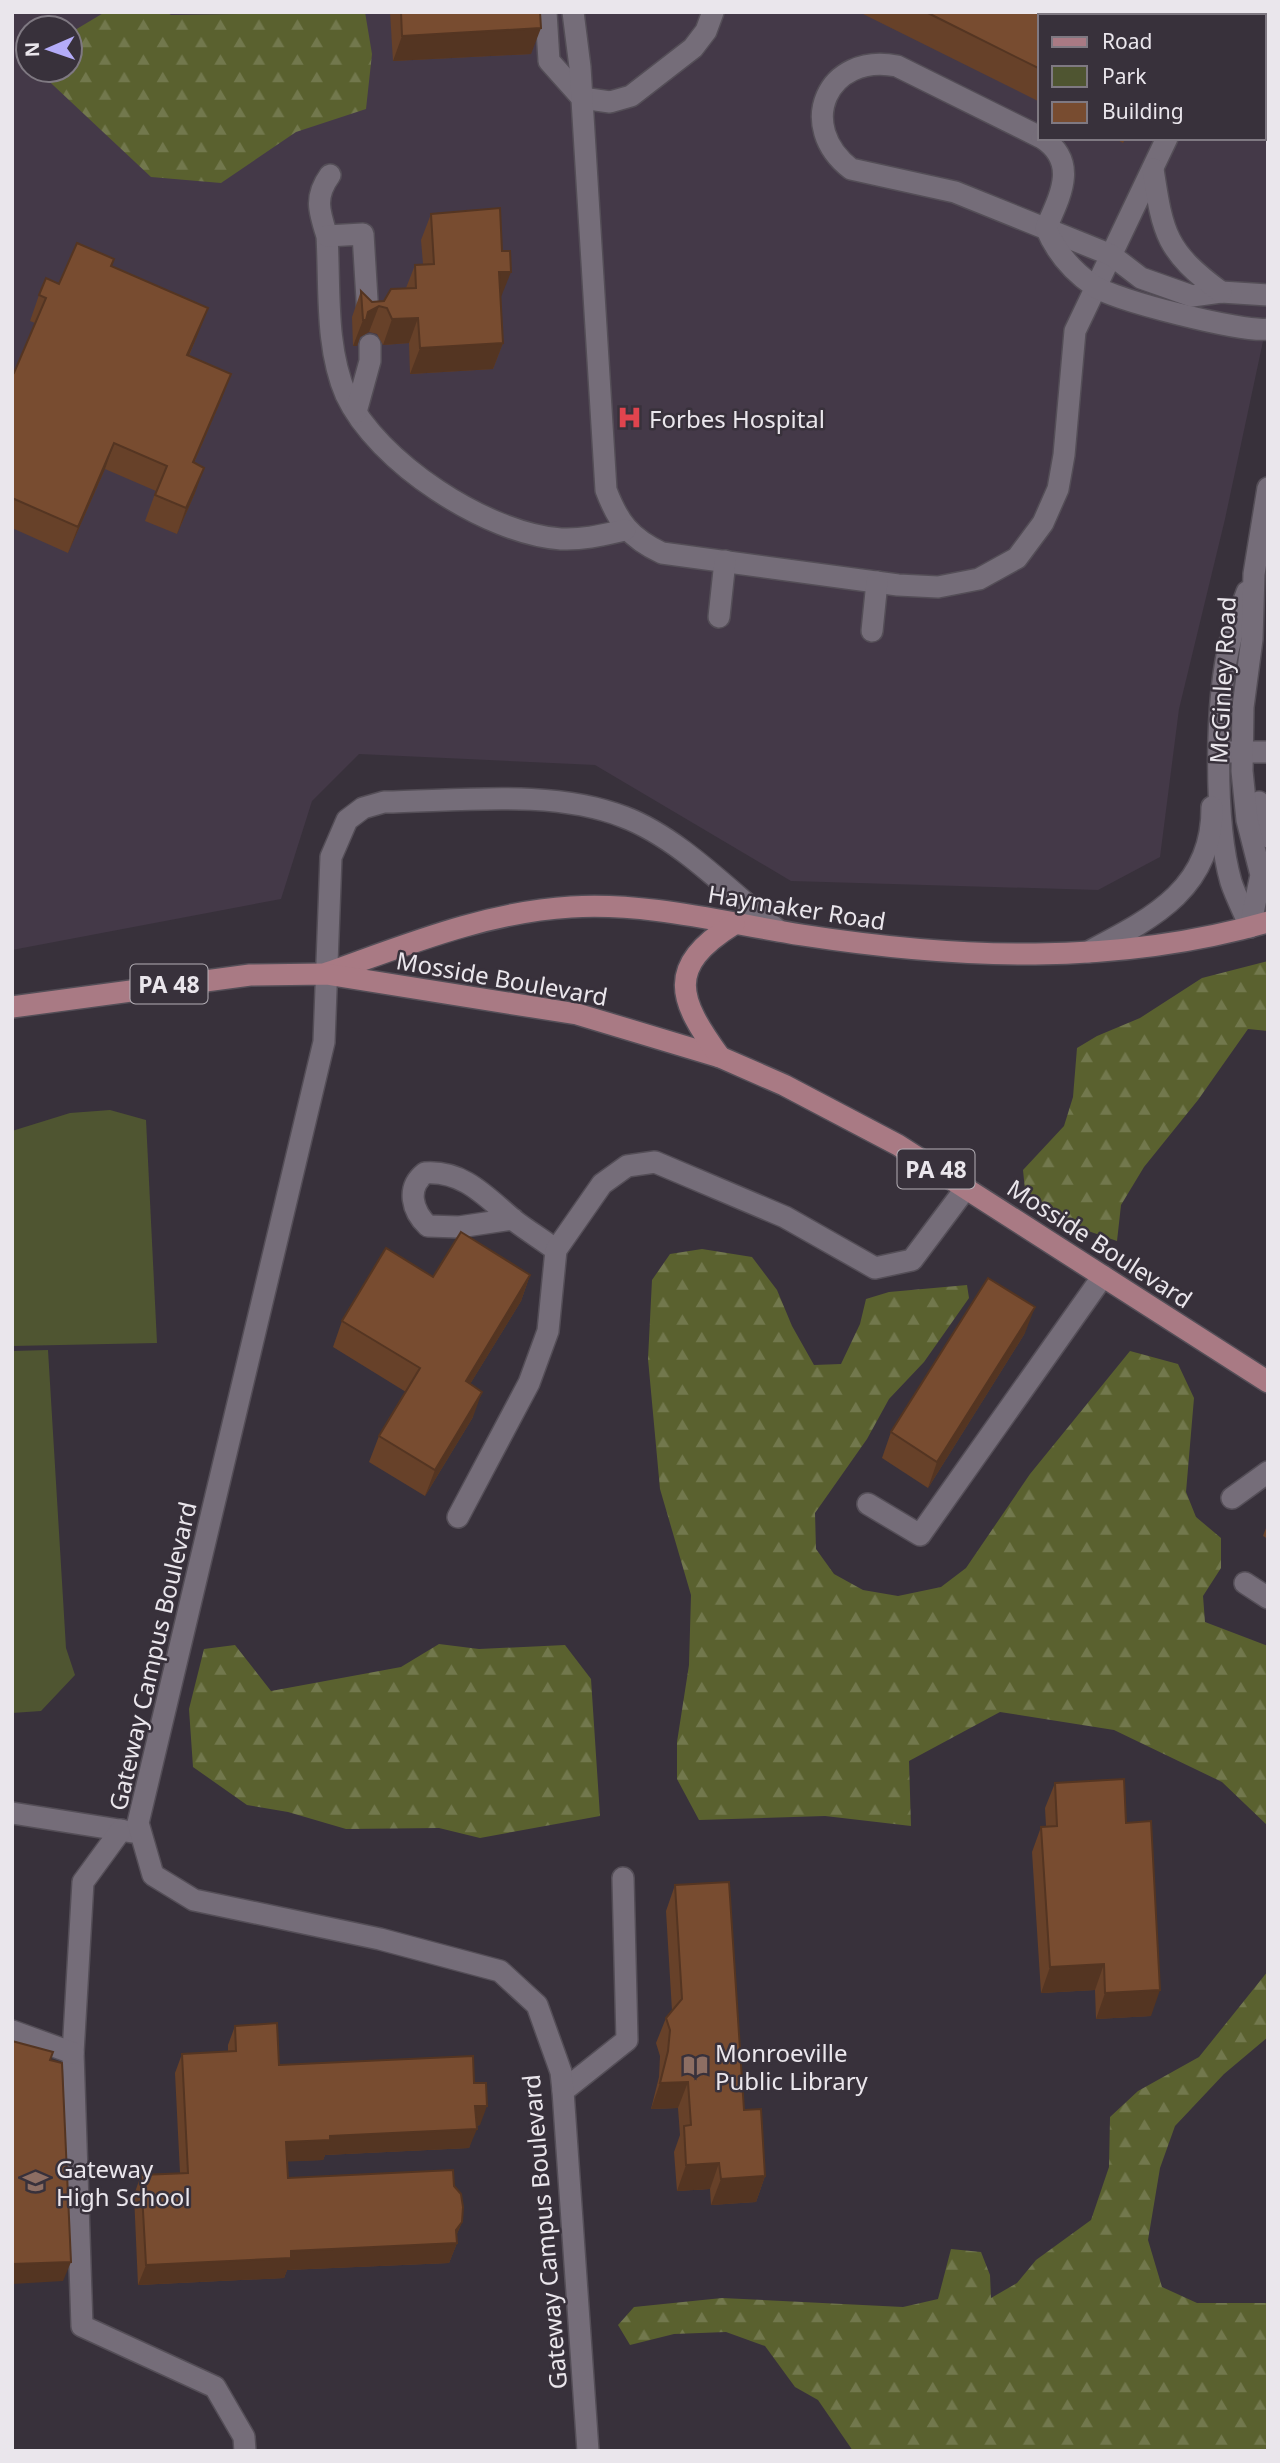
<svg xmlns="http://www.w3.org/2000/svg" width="1280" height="2463" viewBox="0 0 1280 2463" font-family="'Noto Sans',sans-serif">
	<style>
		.built { fill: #443948; fill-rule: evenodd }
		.forest { fill: url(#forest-firs) }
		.green { fill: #4f5531 }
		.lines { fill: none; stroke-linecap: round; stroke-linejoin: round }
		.minor-casing { stroke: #544e57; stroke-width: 24 }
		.major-casing { stroke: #544e57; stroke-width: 24 }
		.minor { stroke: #756d79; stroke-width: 21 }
		.major { stroke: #a97a84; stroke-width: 21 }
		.wall { fill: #674129 }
		.shaded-wall { fill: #543522 }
		.building { fill: #784c30; stroke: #543522; stroke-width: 2 }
		.labels { text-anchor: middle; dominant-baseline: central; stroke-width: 5; stroke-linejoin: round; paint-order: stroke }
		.shield { fill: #38313b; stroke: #b5b0b7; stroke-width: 2 }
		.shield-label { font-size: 23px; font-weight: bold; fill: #eae6ec }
		.poi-label { font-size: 24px; fill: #eae6ec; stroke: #38313b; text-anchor: start }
		.street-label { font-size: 24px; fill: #eae6ec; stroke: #38313b }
	</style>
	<defs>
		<pattern id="forest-firs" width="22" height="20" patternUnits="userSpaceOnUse" patternTransform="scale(1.75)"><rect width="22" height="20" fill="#5a612f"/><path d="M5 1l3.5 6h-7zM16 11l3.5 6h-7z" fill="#72784d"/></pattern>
	</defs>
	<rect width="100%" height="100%" fill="#38313b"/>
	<path class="built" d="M 12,12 L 1268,12 L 1268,318 L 1225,519 L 1179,709 L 1160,857 L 1098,890 L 791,881 L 595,765 L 359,754 L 312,801 L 281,899 L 12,950 ZM 1040,16 L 1264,16 L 1264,138 L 1040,138 ZM 28,28 L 70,28 L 70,70 L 28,70 Z"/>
	<g class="forest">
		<path d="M 105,12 L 166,12 L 171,15 L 365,12 L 372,54 L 366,109 L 296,132 L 221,183 L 151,177 L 37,70 L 70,70 L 70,33 Z"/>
		<path d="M 1268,961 L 1268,1031 L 1248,1029 L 1198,1100 L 1144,1167 L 1121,1205 L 1117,1241 L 1068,1224 L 1025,1190 L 1023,1170 L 1064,1126 L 1073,1097 L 1077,1048 L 1097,1036 L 1140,1018 L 1202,978 Z"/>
		<path d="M 702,1249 L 752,1257 L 777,1290 L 792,1326 L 814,1365 L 841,1364 L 860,1324 L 866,1299 L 889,1292 L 967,1285 L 969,1298 L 924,1362 L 889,1399 L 867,1439 L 815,1513 L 816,1549 L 834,1574 L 863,1590 L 898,1596 L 941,1587 L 966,1568 L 1030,1474 L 1130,1351 L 1178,1364 L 1194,1398 L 1186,1492 L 1196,1517 L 1221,1538 L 1221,1568 L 1203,1596 L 1205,1622 L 1268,1646 L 1268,1826 L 1222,1782 L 1114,1730 L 1000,1712 L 909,1761 L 911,1826 L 825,1816 L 699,1820 L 677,1779 L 677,1742 L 689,1665 L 691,1595 L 660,1489 L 648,1359 L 652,1280 L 670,1254 Z"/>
		<path d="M 439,1644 L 479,1649 L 565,1645 L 591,1679 L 600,1816 L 480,1838 L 439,1828 L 346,1829 L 288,1812 L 247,1805 L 193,1767 L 189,1709 L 204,1649 L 235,1645 L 271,1691 L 401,1667 Z"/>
		<path d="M 1268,1971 L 1268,2037 L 1224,2074 L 1175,2126 L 1160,2168 L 1148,2240 L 1162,2287 L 1197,2303 L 1268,2303 L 1268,2451 L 853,2451 L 818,2400 L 795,2387 L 765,2346 L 726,2332 L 674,2334 L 630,2345 L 618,2325 L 634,2307 L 722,2298 L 903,2307 L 938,2299 L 951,2249 L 981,2252 L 990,2275 L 991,2298 L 1017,2283 L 1036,2260 L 1091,2220 L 1109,2167 L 1110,2117 L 1138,2091 L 1199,2057 Z"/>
	</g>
	<g class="green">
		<path d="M 110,1110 L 146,1120 L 157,1343 L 12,1346 L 12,1131 L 70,1113 Z"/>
		<path d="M 48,1350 L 66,1648 L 75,1675 L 41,1711 L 12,1713 L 12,1351 Z"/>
	</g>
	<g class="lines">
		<defs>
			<g id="minor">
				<path d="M 546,12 L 549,61 L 582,98 L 610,102 L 631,96 L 693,48 L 706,31 L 713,12"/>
				<path d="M 573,12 L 580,67 L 606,490 C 618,522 630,538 662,553 L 898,585 L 938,587 L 979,579 L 1017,558 L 1043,523 L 1058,489 L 1064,455 L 1075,331 L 1167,138"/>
				<path d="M 1217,16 L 1218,12"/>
				<path d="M 1040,137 L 897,66 C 827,52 795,126 851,169 L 955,192 L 1111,255 L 1141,278 L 1192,296 L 1221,292 L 1268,295"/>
				<path d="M 1042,138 C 1079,162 1060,196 1046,228 C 1056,252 1072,271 1094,286 C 1114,300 1244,333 1268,329"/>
				<path d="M 1153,169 C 1163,235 1166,251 1221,292"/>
				<path d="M 330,175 C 314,197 319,211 327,236 C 330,287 325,347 346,395 C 377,462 487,534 561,539 C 584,540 603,535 625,530"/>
				<path d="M 327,236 L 363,234 L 368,316"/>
				<path d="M 356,412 L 370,361 L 370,345"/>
				<path d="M 1247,592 C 1242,607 1234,622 1231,638 C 1215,699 1214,822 1231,882 C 1236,897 1244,912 1250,927"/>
				<path d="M 719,617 L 725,561"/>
				<path d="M 872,631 L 877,582"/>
				<path d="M 1228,752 L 1268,752"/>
				<path d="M 1259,802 L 1268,837"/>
				<path d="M 1250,927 L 1261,875 L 1247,820 L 1242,771 L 1243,707 L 1252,639 L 1254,574 L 1268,488"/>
				<path d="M 1088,952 C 1151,919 1213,889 1212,807"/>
				<path d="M 513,1219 L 459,1227 L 428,1226 C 412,1211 406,1188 425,1173 C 464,1170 487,1198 515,1221 C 528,1231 543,1240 556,1250"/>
				<path d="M 1232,1498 L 1268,1472"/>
				<path d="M 868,1504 L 920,1535 L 1103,1276"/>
				<path d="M 458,1517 L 529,1383 L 548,1331 L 556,1250 L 602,1184 L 627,1166 L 655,1162 L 785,1217 L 875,1268 L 912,1260 L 966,1188"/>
				<path d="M 1245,1583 L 1268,1598"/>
				<path d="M 12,1813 L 132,1832"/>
				<path d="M 121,1830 L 83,1882 L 73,2053 L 82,2326 L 215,2387 L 244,2437 L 245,2451"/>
				<path d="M 12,2031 L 73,2053"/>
				<path d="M 563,2091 L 627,2040 L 623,1878"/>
				<path d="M 588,2451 L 563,2091 L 561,2072 L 537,2005 L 500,1971 L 380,1939 L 194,1900 L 153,1875 L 138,1823 L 324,1042 L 331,857 L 347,820 L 363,808 L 384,802 C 459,801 553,789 624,817 C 680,838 732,894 779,931"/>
			</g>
			<g id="major">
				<path d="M 327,973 C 406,945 486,912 571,907 C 647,902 726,923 802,935 C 957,959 1114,966 1268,922"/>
				<path d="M 12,1007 L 250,975 L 326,974 L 577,1014 L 720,1057 L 784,1085 L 898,1145 L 1268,1382"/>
				<path d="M 720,1057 C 678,999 665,967 734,924"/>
			</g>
		</defs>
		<use href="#minor" class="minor-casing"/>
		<use href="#major" class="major-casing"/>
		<use href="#minor" class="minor"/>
		<use href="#major" class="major"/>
	</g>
	<g class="wall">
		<path d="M 390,12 L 540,12 L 531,54 L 393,61 Z"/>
		<path d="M 859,12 L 1185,12 L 1183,16 L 1040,16 L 1040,102 Z"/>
		<path d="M 1114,138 L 1126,138 L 1123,143 Z"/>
		<path d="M 431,214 L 501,297 L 503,343 L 493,369 L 410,374 L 409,343 L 383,345 L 377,334 L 369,332 L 360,337 L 357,346 L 353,346 L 352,317 L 361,291 L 372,302 L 384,301 L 406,288 L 415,265 L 423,264 L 421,240 Z"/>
		<path d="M 112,266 L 208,308 L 189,356 L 231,374 L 221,400 L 194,463 L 195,493 L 177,534 L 145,521 L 156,491 L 105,469 L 68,553 L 12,528 L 12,372 L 14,373 L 35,323 L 30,321 L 39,295 L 59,284 Z"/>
		<path d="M 530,1275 L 521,1301 L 470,1384 L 473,1417 L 425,1496 L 369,1462 L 379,1436 L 406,1392 L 333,1347 L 342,1321 L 433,1277 Z"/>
		<path d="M 1025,1333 L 928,1488 L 882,1458 L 891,1432 Z"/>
		<path d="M 1268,1523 L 1268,1539 L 1263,1536 Z"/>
		<path d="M 1055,1783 L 1126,1823 L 1151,2016 L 1096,2019 L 1095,1990 L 1041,1993 L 1032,1852 L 1041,1827 L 1046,1826 L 1045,1808 Z"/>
		<path d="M 675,1885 L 765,2176 L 756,2202 L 711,2205 L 710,2189 L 677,2191 L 674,2152 L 680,2135 L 678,2108 L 651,2109 L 659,2077 L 660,2056 L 656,2043 L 666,2018 L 672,2011 L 666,1911 Z"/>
		<path d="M 235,2026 L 279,2065 L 474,2083 L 480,2125 L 476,2126 L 469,2148 L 325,2155 L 323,2160 L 287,2161 L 288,2178 L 454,2186 L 462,2222 L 456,2236 L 457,2243 L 449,2263 L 287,2270 L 284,2278 L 138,2285 L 134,2195 L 141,2175 L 180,2173 L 175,2073 L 182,2054 L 228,2051 L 228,2045 Z"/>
	</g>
	<g class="shaded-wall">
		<path d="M 541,28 L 531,54 L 393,61 L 402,36 Z"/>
		<path d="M 499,272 L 511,272 L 501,297 L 490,298 Z"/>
		<path d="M 379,306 L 369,332 L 360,337 L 357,346 L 353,346 L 363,320 L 368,312 Z"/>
		<path d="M 208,308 L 198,334 L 178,381 L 187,355 Z"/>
		<path d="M 418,318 L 409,343 L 383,345 L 392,319 Z"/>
		<path d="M 503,343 L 493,369 L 410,374 L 420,348 Z"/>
		<path d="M 231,374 L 221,400 L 183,488 L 193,462 Z"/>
		<path d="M 114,443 L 105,469 L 68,553 L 78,527 Z"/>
		<path d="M 204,468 L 195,493 L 177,534 L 186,508 Z"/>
		<path d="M 530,1275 L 521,1301 L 456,1407 L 466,1381 Z"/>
		<path d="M 1035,1307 L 1025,1333 L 928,1488 L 937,1462 Z"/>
		<path d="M 482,1392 L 473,1417 L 425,1496 L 435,1470 Z"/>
		<path d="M 1104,1964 L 1095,1990 L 1041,1993 L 1050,1967 Z"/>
		<path d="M 1160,1990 L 1151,2016 L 1096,2019 L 1105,1993 Z"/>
		<path d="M 688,2082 L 678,2108 L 651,2109 L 660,2083 Z"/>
		<path d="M 475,2106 L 487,2106 L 480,2125 L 468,2126 Z"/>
		<path d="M 477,2129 L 469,2148 L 325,2155 L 323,2160 L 279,2162 L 286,2142 L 330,2136 Z"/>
		<path d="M 719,2163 L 710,2189 L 677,2191 L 686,2165 Z"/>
		<path d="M 765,2176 L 756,2202 L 711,2205 L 721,2179 Z"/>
		<path d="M 462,2222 L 454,2241 L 457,2243 L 449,2263 L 287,2270 L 284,2278 L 138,2285 L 146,2265 L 291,2251 L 456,2230 Z"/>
		<path d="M 71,2262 L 63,2281 L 12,2284 L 12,2264 Z"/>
	</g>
	<g class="building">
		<path d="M 401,12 L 540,12 L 541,28 L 402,36 Z"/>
		<path d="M 926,12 L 1184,12 L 1182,16 L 1040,16 L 1040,69 Z"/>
		<path d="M 500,208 L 502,251 L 510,251 L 511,272 L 499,272 L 503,343 L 420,348 L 418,318 L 392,319 L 387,308 L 379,306 L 368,312 L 366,320 L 363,320 L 361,291 L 372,302 L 384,301 L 391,289 L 416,288 L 415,265 L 434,264 L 431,214 Z"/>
		<path d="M 77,243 L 114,259 L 111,266 L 208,308 L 187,355 L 231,374 L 193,462 L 204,468 L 186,508 L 155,495 L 167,466 L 114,443 L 78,527 L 12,498 L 12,372 L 14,373 L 46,298 L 39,295 L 46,278 L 59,284 Z"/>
		<path d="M 461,1232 L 530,1275 L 466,1381 L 482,1392 L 435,1470 L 379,1436 L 420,1368 L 342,1321 L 386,1248 L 433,1277 Z"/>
		<path d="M 988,1278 L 1035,1307 L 937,1462 L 891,1432 Z"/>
		<path d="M 1124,1779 L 1126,1823 L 1151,1821 L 1160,1990 L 1105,1993 L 1104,1964 L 1050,1967 L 1041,1827 L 1057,1826 L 1055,1783 Z"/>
		<path d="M 729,1882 L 744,2110 L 761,2109 L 765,2176 L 721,2179 L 719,2163 L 686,2165 L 684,2126 L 691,2125 L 688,2082 L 660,2083 L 668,2051 L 670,2030 L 666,2018 L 682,1999 L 675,1885 Z"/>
		<path d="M 277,2023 L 279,2065 L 473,2056 L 474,2083 L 486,2083 L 487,2106 L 475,2106 L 477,2129 L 330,2136 L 330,2140 L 286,2142 L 288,2178 L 453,2170 L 454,2186 L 461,2194 L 463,2207 L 462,2222 L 456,2230 L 457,2243 L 291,2251 L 291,2258 L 146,2265 L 141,2175 L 188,2173 L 182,2054 L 236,2051 L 235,2026 Z"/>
		<path d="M 12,2041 L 53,2052 L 50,2060 L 62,2063 L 71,2262 L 12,2264 Z"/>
	</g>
	<defs>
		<symbol id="hospital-bare" viewBox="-9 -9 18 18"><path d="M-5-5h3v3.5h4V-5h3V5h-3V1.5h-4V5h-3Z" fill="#e0444e" stroke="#38313b" stroke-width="2.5" paint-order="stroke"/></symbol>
		<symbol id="library-bare" viewBox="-9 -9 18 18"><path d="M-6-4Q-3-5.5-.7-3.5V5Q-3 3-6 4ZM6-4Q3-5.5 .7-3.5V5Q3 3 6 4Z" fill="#8d6e63" stroke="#38313b" stroke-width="2.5" paint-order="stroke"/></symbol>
		<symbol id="school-bare" viewBox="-9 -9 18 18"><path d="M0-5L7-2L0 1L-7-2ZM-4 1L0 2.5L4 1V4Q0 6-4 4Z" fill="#8d6e63" stroke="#38313b" stroke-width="2.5" paint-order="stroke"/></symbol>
	</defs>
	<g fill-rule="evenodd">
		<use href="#hospital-bare" x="612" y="400" width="35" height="35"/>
		<use href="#library-bare" x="678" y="2048" width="35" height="35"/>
		<use href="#school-bare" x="18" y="2164" width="35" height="35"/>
	</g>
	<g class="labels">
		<g class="shield">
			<rect x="130.5" y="964.5" width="77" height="39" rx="5"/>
			<rect x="897.5" y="1149.5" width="77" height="39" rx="5"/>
		</g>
		<g class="shield-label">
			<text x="169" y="984">PA 48</text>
			<text x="936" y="1169">PA 48</text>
		</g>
		<g class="poi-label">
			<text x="649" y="418">Forbes Hospital</text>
			<text x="715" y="2052">Monroeville<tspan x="715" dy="28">Public Library</tspan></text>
			<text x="56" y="2168">Gateway<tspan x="56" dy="28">High School</tspan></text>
		</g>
		<g class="street-label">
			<text transform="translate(1222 680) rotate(-87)">McGinley Road</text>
			<text transform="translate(797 907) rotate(9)">Haymaker Road</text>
			<text transform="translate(502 978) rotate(10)">Mosside Boulevard</text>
			<text transform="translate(1100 1243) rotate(33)">Mosside Boulevard</text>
			<text transform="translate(152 1656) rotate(-77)">Gateway Campus Boulevard</text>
			<text transform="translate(544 2232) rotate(-95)">Gateway Campus Boulevard</text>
		</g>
	</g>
	<rect width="1280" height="2463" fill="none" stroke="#eae6ec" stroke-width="28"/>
	<rect x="1038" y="14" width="228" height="126" fill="#38313b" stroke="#7f7982" stroke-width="2"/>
	<rect x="1052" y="37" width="35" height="10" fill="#a97a84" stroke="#7f7982" stroke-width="2"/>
	<text x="1102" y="49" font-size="21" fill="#eae6ec">Road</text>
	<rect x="1052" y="66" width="35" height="21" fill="#4f5531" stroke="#7f7982" stroke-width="2"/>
	<text x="1102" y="84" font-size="21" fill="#eae6ec">Park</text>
	<rect x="1052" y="102" width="35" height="21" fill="#784c30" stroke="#7f7982" stroke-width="2"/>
	<text x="1102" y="119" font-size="21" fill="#eae6ec">Building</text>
	<g transform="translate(49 49) rotate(268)"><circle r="33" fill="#38313b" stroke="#7f7982" stroke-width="2"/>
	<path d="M0-5L12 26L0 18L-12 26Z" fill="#b4acf9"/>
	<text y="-10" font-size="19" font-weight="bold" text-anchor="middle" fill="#eae6ec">N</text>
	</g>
</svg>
